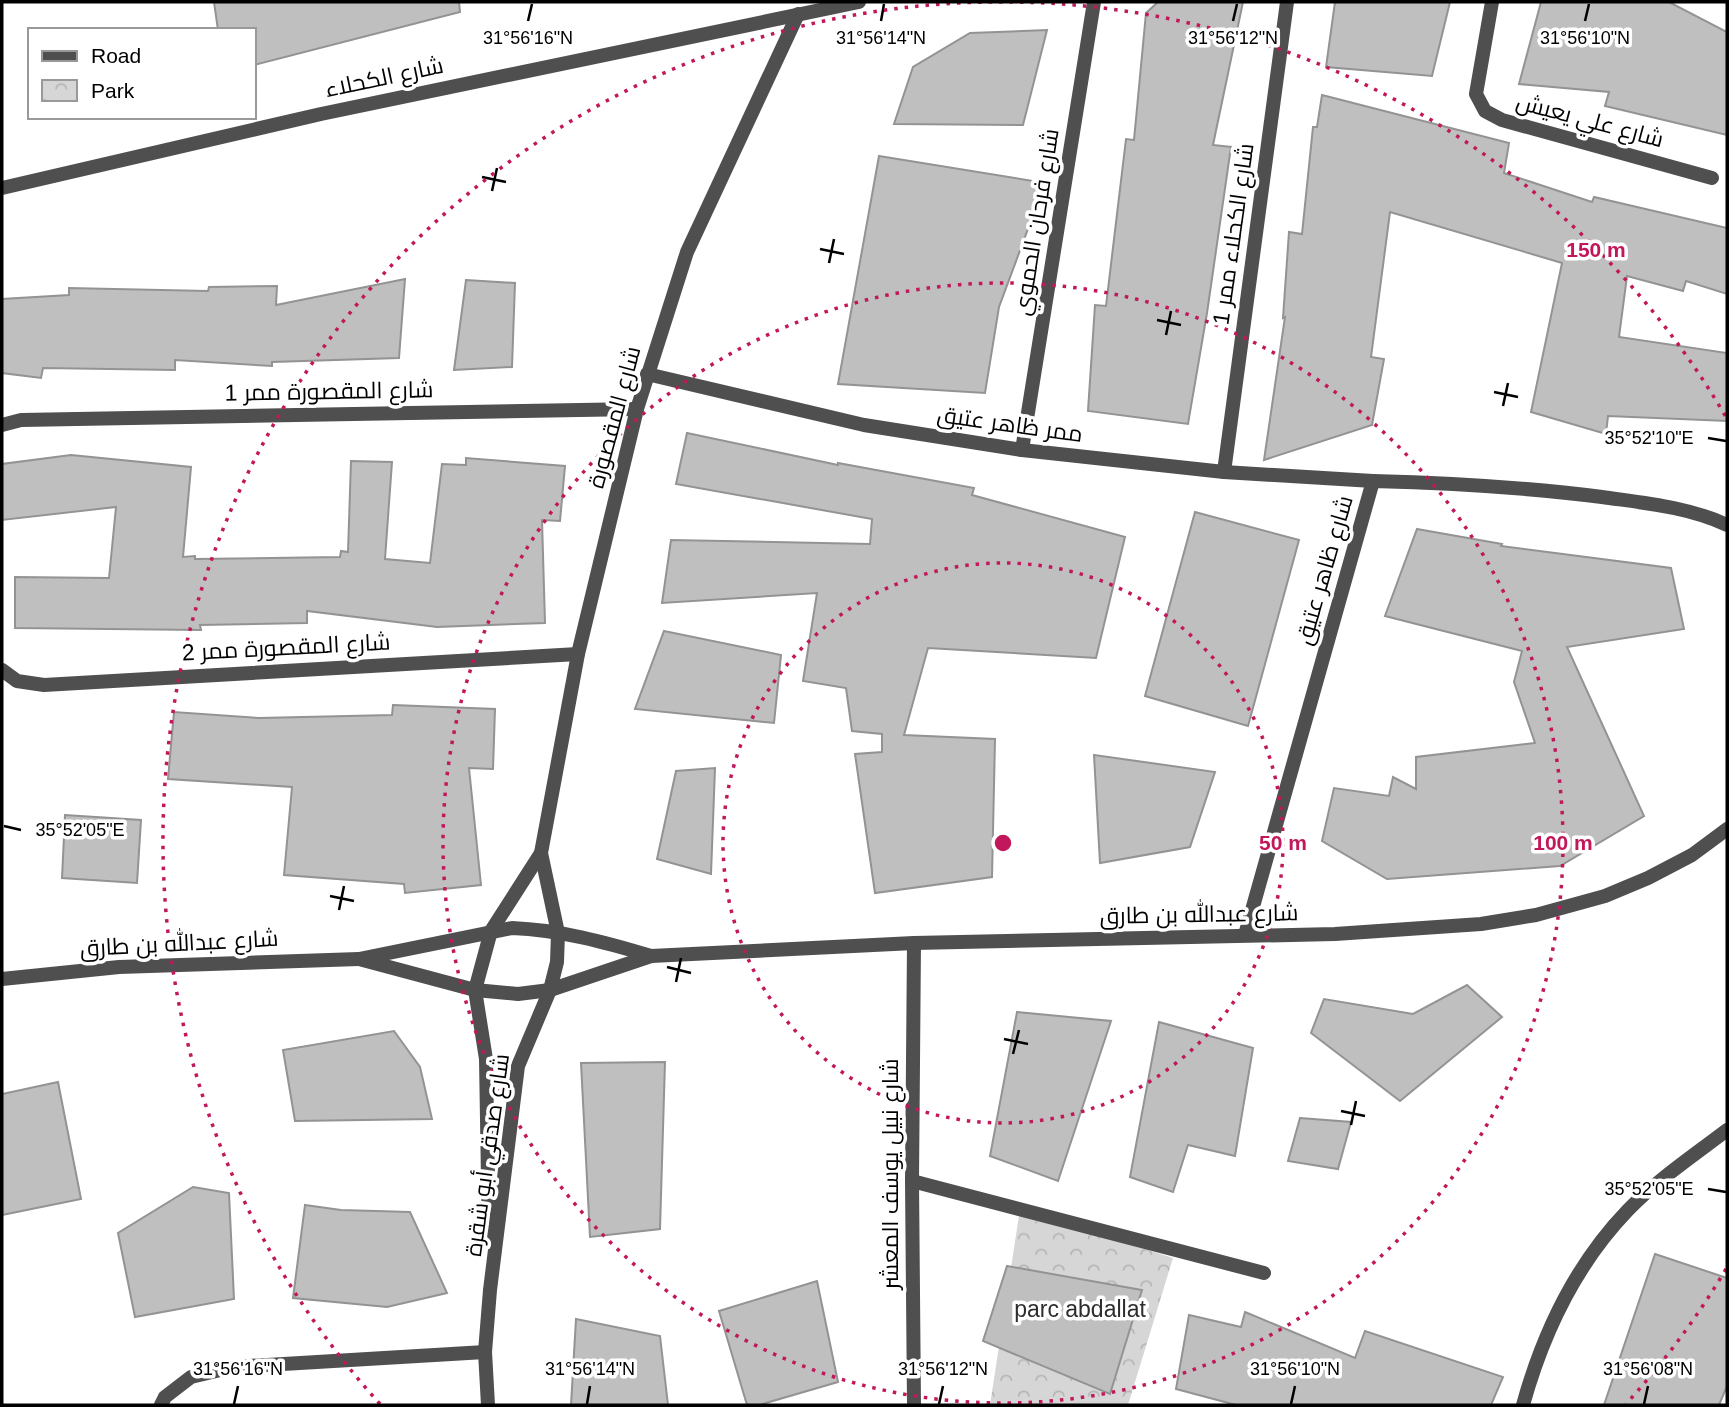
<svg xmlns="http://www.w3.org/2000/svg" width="1729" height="1407" viewBox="0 0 1729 1407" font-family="Arial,Cairo,sans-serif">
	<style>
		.park { fill: url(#park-crowns) }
		.building { fill: #bfbfbf; stroke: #939393; stroke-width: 2 }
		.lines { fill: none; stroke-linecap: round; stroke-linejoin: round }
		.street { stroke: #4f4f4f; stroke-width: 14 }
		.ticks { fill: none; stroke: #000; stroke-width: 2.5 }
		.ring { fill: none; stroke: #c2185b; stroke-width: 3.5; stroke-dasharray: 3.5 7 }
		.labels { text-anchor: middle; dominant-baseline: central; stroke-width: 7; stroke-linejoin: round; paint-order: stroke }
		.street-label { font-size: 23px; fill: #000; stroke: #fff }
		.park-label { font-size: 23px; fill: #2d2d2d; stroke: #fff }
		.ticks-label { font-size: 18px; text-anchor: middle; fill: #000; stroke: #fff; stroke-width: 7; stroke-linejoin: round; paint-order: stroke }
		.centre { fill: #c2185b; stroke: #fff; stroke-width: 3.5 }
		.ring-label { font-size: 21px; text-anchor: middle; font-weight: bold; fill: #c2185b; stroke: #fff; stroke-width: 7; stroke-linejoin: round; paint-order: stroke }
	</style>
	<defs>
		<pattern id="park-crowns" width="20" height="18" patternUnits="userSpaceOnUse" patternTransform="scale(1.75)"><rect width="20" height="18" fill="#d6d6d6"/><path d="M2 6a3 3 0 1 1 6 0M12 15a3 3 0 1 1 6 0" fill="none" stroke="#b6b6b6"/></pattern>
	</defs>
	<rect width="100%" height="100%" fill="#fff"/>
	<path class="park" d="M 1020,1209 L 1173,1258 L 1128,1405 L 990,1405 Z"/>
	<g class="building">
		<path d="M 214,2 L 459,2 L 460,12 L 254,65 L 254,30 L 218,30 Z"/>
		<path d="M 1158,2 L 1243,2 L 1213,145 L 1231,147 L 1207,313 L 1188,424 L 1088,411 L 1095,305 L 1106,306 L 1126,139 L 1134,140 L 1146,13 Z"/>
		<path d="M 1335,2 L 1450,2 L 1432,76 L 1326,67 Z"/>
		<path d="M 1541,2 L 1669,2 L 1727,32 L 1727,135 L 1605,106 L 1609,92 L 1519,84 Z"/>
		<path d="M 1047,30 L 1023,125 L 894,124 L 913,67 L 970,33 Z"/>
		<path d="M 1322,95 L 1509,143 L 1504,173 L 1592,202 L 1594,197 L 1727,228 L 1727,294 L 1686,281 L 1683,291 L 1627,276 L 1619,337 L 1727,353 L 1727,421 L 1608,416 L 1606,434 L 1531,412 L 1562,263 L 1390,212 L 1371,357 L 1384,359 L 1372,425 L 1264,460 L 1285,317 L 1283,318 L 1289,232 L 1302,234 L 1313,127 L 1317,127 Z"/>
		<path d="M 879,156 L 1045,183 L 999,307 L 985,393 L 838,384 Z"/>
		<path d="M 405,279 L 399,358 L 272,362 L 272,366 L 175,360 L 175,370 L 43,368 L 41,378 L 2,373 L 2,299 L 69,295 L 69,288 L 208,291 L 209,287 L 277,286 L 276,305 Z"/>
		<path d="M 466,280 L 515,283 L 512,367 L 454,370 Z"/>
		<path d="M 687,433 L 838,465 L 838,463 L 974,488 L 972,495 L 1125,537 L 1096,658 L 928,648 L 904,735 L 995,739 L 992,877 L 875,893 L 855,754 L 882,752 L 882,734 L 852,731 L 846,688 L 803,681 L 817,593 L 662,603 L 671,540 L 870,544 L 872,519 L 676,484 Z"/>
		<path d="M 71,455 L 191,467 L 183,557 L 195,556 L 195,559 L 340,557 L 341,551 L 348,552 L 351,461 L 392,462 L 385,559 L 430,563 L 442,464 L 466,465 L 466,458 L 565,466 L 560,521 L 542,520 L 545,623 L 437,627 L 307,611 L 307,623 L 200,625 L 201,630 L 15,628 L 15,577 L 109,578 L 116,507 L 2,520 L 2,464 Z"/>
		<path d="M 1195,512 L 1299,540 L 1248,726 L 1145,696 Z"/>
		<path d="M 1417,529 L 1502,544 L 1501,546 L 1671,568 L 1684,629 L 1567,647 L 1644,816 L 1560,866 L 1387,879 L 1322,841 L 1334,788 L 1389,796 L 1393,777 L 1416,789 L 1416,757 L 1535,743 L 1514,682 L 1522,651 L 1385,616 Z"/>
		<path d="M 664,631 L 781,655 L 774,723 L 635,709 Z"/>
		<path d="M 393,705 L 495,709 L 493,769 L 469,768 L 481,885 L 405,893 L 404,884 L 284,875 L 292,787 L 168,779 L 174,712 L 259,718 L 392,715 Z"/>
		<path d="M 1094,755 L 1215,772 L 1190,847 L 1100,863 Z"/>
		<path d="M 715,768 L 711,874 L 657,859 L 676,771 Z"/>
		<path d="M 65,815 L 141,820 L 137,883 L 62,878 Z"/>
		<path d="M 1467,985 L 1502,1017 L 1400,1101 L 1311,1033 L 1324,999 L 1413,1014 Z"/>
		<path d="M 1017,1012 L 1111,1021 L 1058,1181 L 990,1156 Z"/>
		<path d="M 1159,1022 L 1253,1048 L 1235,1156 L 1188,1145 L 1173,1192 L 1130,1177 Z"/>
		<path d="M 394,1031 L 420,1067 L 432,1119 L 295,1121 L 283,1050 Z"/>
		<path d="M 665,1062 L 660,1229 L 590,1237 L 581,1063 Z"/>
		<path d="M 58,1082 L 81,1199 L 2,1215 L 2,1094 Z"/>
		<path d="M 1300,1118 L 1351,1122 L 1338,1169 L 1288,1161 Z"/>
		<path d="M 193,1187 L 229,1193 L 234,1299 L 135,1317 L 118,1233 Z"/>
		<path d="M 305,1205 L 341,1210 L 410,1212 L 447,1293 L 387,1307 L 293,1298 Z"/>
		<path d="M 1655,1254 L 1727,1278 L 1727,1386 L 1719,1405 L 1604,1405 Z"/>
		<path d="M 1007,1266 L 1142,1290 L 1110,1394 L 983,1341 Z"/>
		<path d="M 817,1281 L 838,1382 L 759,1405 L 747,1405 L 719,1311 Z"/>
		<path d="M 1245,1312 L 1355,1358 L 1365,1331 L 1503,1377 L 1491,1405 L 1236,1405 L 1176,1389 L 1189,1315 L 1241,1327 Z"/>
		<path d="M 576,1319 L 660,1336 L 668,1405 L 571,1405 Z"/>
	</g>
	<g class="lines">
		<g class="street">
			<path d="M 1492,2 L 1476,94 L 1485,111 L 1502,120 L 1712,178"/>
			<path d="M 2,188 L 321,114 L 859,2"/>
			<path d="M 647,374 L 864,425 L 1022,450 L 1224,472 L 1373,481"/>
			<path d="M 2,425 L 21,420 L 637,409"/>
			<path d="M 1022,450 L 1094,2"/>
			<path d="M 1224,472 L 1287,2"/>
			<path d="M 2,670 L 17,681 L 44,685 L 578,654"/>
			<path d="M 1245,935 L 1373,481 C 1451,483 1524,487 1602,497 C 1644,503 1689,507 1727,525"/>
			<path d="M 359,959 L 475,990 L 518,994 L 550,990 L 651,956 L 914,943 L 1335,934 L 1481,924 L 1536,915 L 1605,896 L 1648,878 L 1692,855 L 1727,829"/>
			<path d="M 2,979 L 119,967 L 359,959 L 512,928 C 560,930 605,942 651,956"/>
			<path d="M 912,1181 L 1264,1273"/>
			<path d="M 489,1240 L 486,1059 L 475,990 L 491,931 L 541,853"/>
			<path d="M 161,1405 L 165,1397 L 191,1377 L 233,1367 L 485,1352"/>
			<path d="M 488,1405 L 485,1352 L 490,1290 L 518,1066 L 550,990 L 557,962 L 558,933 L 541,853 L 578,654 L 637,409 L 687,252 L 798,14"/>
			<path d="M 914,1405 L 912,1181 L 914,943"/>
			<path d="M 1523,1405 C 1543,1333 1575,1265 1628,1210 C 1657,1180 1694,1155 1727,1130"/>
		</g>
	</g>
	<path class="ticks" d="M 528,21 L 532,4M 881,21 L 884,4M 1233,21 L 1237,4M 1585,21 L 1589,4M 482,177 L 506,182M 492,191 L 497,168M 820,249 L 844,254M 829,263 L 834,239M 1157,320 L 1181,325M 1166,335 L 1171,311M 1494,392 L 1518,397M 1503,406 L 1508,383M 1708,438 L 1726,441M 4,826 L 21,830M 330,896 L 354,901M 339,910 L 344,886M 667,967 L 691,973M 676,982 L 681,958M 1004,1039 L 1028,1044M 1013,1054 L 1019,1030M 1341,1111 L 1365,1116M 1351,1125 L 1356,1101M 1708,1189 L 1726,1192M 234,1404 L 238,1386M 587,1404 L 590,1386M 939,1404 L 943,1386M 1291,1404 L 1295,1386M 1644,1404 L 1648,1386"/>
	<g class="ring">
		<circle cx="1003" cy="843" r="280"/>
		<circle cx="1003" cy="843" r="560"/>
		<path d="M1726 1269A839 839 0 0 1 1626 1404M380 1404A839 839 0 1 1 1726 417"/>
	</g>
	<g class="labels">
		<g class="street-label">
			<text transform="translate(384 77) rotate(-12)">شارع الكحلاء</text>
			<text transform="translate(1590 120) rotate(15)">شارع علي يعيش</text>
			<text transform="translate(1036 222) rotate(-81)">شارع فرحان الحموي</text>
			<text transform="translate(1233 234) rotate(-82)">شارع الكحلاء ممر 1</text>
			<text transform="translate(329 391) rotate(-1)">شارع المقصورة ممر 1</text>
			<text transform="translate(614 417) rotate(-75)">شارع المقصورة</text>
			<text transform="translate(1010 424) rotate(8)">ممر ظاهر عتيق</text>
			<text transform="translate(1324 570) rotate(-74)">شارع ظاهر عتيق</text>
			<text transform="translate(286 647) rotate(-3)">شارع المقصورة ممر 2</text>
			<text transform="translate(1199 914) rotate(-1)">شارع عبدالله بن طارق</text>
			<text transform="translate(179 943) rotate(-3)">شارع عبدالله بن طارق</text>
			<text transform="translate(487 1155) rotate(-82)">شارع صدقي أبو شقرة</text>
			<text transform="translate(890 1174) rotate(-90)">شارع نبيل يوسف المعشر</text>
		</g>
		<g class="park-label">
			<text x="1080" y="1309">parc abdallat</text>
		</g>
	</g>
	<g class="ticks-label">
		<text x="528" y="44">31°56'16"N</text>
		<text x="881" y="44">31°56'14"N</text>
		<text x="1233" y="44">31°56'12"N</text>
		<text x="1585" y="44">31°56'10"N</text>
		<text x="1649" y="444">35°52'10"E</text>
		<text x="80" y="836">35°52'05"E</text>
		<text x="1649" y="1195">35°52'05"E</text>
		<text x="238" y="1375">31°56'16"N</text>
		<text x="590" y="1375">31°56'14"N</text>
		<text x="943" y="1375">31°56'12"N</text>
		<text x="1295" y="1375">31°56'10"N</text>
		<text x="1648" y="1375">31°56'08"N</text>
	</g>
	<circle cx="1003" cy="843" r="10" class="centre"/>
	<g class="ring-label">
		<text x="1596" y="257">150 m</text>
		<text x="1283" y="850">50 m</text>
		<text x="1563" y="850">100 m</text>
	</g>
	<rect width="1729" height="1407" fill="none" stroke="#000000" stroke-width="7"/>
	<rect x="28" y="28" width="228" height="91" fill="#ffffff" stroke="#999999" stroke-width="2"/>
	<rect x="42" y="51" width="35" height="10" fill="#4f4f4f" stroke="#999999" stroke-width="2"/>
	<text x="91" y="63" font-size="21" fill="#000000">Road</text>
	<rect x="42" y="80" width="35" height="21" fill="url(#park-crowns)" stroke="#999999" stroke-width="2"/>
	<text x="91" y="98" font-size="21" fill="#000000">Park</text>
</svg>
